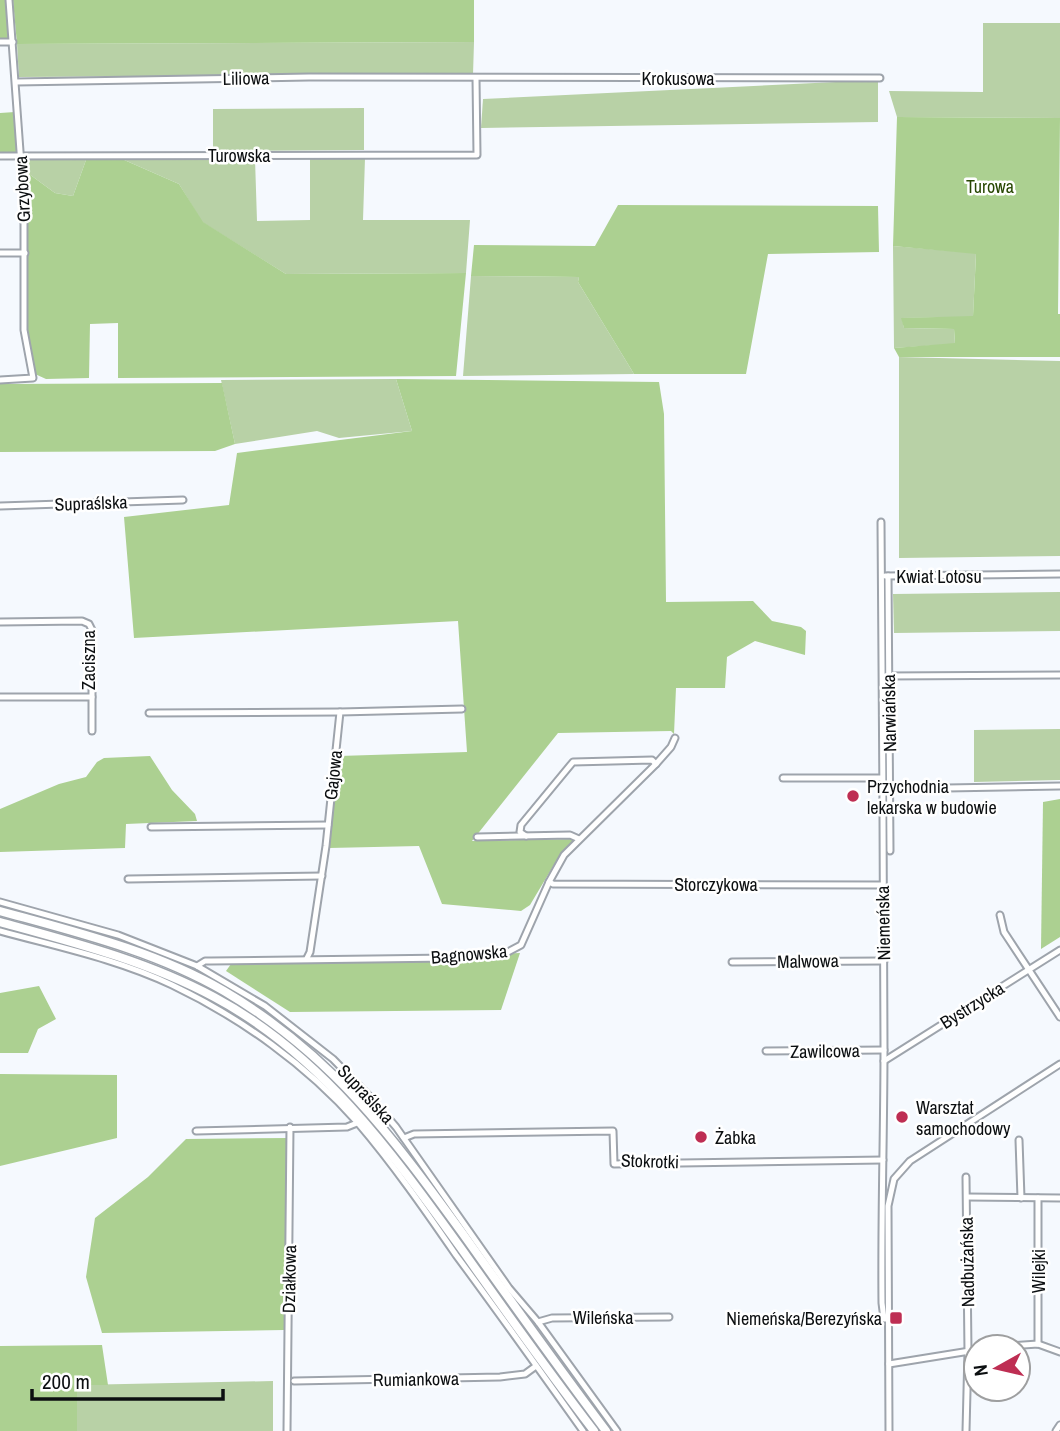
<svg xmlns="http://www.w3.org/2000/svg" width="1060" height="1431" viewBox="0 0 1060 1431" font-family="'Archivo Narrow',sans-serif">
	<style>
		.green { fill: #b8d1a6 }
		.forest { fill: #acd091 }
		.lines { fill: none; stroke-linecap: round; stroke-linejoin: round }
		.street-casing { stroke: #9ea4ac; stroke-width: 9 }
		.secondary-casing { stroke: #9ea4ac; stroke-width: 11 }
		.street { stroke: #fff; stroke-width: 5 }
		.secondary { stroke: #fff; stroke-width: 8 }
		.poi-dot { fill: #be2e53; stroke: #fff; stroke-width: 2.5 }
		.labels { text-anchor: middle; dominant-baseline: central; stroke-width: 5; stroke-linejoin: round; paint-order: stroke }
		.street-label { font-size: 18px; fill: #0c0f11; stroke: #fff }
		.park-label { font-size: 18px; fill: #274702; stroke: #fff }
		.poi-label { font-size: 18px; fill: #0c0f11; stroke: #fff; text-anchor: start }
	</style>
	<rect width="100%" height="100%" fill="#f5f9fe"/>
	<g class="green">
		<path d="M 983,23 L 1060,23 L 1060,118 L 897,117 L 889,91 L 983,92 Z"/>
		<path d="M 474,42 L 473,74 L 19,77 L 17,44 Z"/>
		<path d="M 878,80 L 878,122 L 481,128 L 483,99 Z"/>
		<path d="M 364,108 L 364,150 L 213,151 L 213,109 Z"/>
		<path d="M 310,158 L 365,158 L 363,220 L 470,220 L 466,273 L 286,274 L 202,222 L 179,184 L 122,159 L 255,159 L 257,221 L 310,220 Z"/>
		<path d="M 25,160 L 86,160 L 73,196 L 55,193 L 25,171 Z"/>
		<path d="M 893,246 L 976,253 L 973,317 L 902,318 L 904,328 L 954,329 L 955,344 L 894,348 Z"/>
		<path d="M 471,276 L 579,277 L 578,282 L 634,374 L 463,376 Z"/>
		<path d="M 899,357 L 1060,361 L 1060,556 L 899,558 Z"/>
		<path d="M 396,379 L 412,431 L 339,438 L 317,431 L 235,444 L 221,380 Z"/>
		<path d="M 1060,592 L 1060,631 L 894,633 L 893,594 Z"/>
		<path d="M 1060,729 L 1060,780 L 974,782 L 974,730 Z"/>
		<path d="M 273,1381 L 273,1431 L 77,1431 L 77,1385 Z"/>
	</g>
	<g class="forest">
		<path d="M 0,0 L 7,0 L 10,39 L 0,39 Z"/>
		<path d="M 13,0 L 474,0 L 474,42 L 17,44 Z"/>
		<path d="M 15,112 L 18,154 L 0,154 L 0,113 Z"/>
		<path d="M 897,117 L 1060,118 L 1058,314 L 1060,314 L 1060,357 L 899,357 L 894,348 L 955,343 L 954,329 L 904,328 L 901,318 L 973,316 L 976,254 L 893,246 Z"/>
		<path d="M 122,159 L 179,184 L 203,222 L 286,274 L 466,273 L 456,376 L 118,378 L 118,323 L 90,324 L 89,378 L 46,379 L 35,374 L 27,338 L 28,228 L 25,171 L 55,193 L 73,196 L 86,160 Z"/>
		<path d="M 618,205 L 878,206 L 879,252 L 768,254 L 746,374 L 634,374 L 578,282 L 579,277 L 471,276 L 474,245 L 595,246 Z"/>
		<path d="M 396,379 L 659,382 L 664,414 L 666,602 L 753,601 L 772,621 L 801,627 L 806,631 L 805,655 L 755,641 L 727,657 L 725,688 L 676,688 L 674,734 L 671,731 L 558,733 L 472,841 L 576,839 L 561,853 L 530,905 L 521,911 L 442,904 L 419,846 L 329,848 L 339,756 L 467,752 L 458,621 L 134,638 L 124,517 L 229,505 L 237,453 L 412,431 Z"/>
		<path d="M 222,383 L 235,444 L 215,451 L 0,452 L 0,384 Z"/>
		<path d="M 150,756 L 172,790 L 195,814 L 197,821 L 126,824 L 125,848 L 0,852 L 0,809 L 59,784 L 86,777 L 97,762 L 104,758 Z"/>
		<path d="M 1060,799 L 1060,937 L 1041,949 L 1043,802 Z"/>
		<path d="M 520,953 L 501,1010 L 290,1012 L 226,971 L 231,964 Z"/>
		<path d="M 39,986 L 56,1019 L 38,1029 L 28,1053 L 0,1053 L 0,993 Z"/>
		<path d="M 0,1074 L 117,1075 L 117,1138 L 0,1166 Z"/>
		<path d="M 289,1138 L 284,1330 L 102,1333 L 86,1277 L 95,1218 L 148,1177 L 186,1139 Z"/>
		<path d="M 102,1345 L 108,1385 L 77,1385 L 77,1431 L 0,1431 L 0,1346 Z"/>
	</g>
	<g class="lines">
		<defs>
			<g id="street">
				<path d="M 0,42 L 13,42"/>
				<path d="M 16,82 L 309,77 L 880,78"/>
				<path d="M 0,156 L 477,155 L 476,78"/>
				<path d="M 0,253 L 25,253"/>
				<path d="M 0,380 L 33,378 L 24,330 L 24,206 L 9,0"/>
				<path d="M 0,506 L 183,500"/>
				<path d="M 881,522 C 882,697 884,873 884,1048 C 884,1133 881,1218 882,1303 L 884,1319 L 889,1319"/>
				<path d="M 885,576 L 1060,574"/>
				<path d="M 888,576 L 890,851"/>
				<path d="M 0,622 L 82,621 L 89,624 L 92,630 L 92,697 L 0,697"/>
				<path d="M 885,676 L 1060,675"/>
				<path d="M 92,697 L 92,731"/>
				<path d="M 149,713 L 340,712"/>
				<path d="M 783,778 L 882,778"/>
				<path d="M 889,789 L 1060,786"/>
				<path d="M 151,827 L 328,825"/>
				<path d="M 526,836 L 520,832 L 521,825 L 573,762 L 652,760 L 656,764"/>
				<path d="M 477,837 L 570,835 L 579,839"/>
				<path d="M 128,879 L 322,876"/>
				<path d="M 549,882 L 553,884 L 883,885"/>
				<path d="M 0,902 L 118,935 L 197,966 L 265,1006 L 333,1059 L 372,1099 L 396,1127 L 509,1288 L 538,1322 L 617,1431"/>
				<path d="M 1000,915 L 1004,932 L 1060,1017"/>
				<path d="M 0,931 C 58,947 117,959 172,985 C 241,1018 307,1065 358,1123 C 393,1164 425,1210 456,1255 C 499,1313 541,1372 583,1431"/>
				<path d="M 307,958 L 310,952 L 326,846 L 340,712 L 462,709"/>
				<path d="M 732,962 L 884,961"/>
				<path d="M 197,966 L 205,961 L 211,961 L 450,958 L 504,954 L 521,945 L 549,882 L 564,855 L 656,764 L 671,747 L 675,738"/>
				<path d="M 766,1051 L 884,1050"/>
				<path d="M 884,1061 L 1060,950"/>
				<path d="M 196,1131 L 347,1127 L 357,1123"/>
				<path d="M 404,1138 L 414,1134 L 613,1131 L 614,1164 L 883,1160"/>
				<path d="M 1019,1140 L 1021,1198"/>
				<path d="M 967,1197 L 1060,1198"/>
				<path d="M 1038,1198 L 1038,1344"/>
				<path d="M 538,1322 L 552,1318 L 669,1317"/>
				<path d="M 993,1347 L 1038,1344 L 1060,1352"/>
				<path d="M 889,1364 L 976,1350"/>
				<path d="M 294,1381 L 500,1377 L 525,1374 L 536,1366"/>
				<path d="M 287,1431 L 290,1127"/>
				<path d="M 889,1431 L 888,1206 L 894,1179 L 910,1161 L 1060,1064"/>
				<path d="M 966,1431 L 968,1351 L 966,1177"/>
				<path d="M 1056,1431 L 1060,1425"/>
			</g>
			<g id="secondary">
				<path d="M 0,911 C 76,932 155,951 224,991 C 331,1054 391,1135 463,1234 C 510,1300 557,1366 606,1431"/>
				<path d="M 0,922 C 73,942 147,961 214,997 C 323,1055 393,1154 463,1251 C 506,1312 549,1372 594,1431"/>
			</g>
		</defs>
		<use href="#street" class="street-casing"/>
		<use href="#secondary" class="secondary-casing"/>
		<use href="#street" class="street"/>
		<use href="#secondary" class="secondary"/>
	</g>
	<g class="poi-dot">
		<circle cx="853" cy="796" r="7"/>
		<circle cx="902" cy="1117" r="7"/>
		<circle cx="701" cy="1137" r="7"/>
		<rect x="889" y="1311" width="14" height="14" rx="3.5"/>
	</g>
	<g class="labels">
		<g class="street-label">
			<text transform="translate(246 78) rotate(-1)">Liliowa</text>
			<text x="678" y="78">Krokusowa</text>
			<text x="239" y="155">Turowska</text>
			<text transform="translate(22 189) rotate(-93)">Grzybowa</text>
			<text transform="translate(91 503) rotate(-2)">Supraślska</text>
			<text x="939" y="576">Kwiat Lotosu</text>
			<text transform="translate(88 660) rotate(-90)">Zaciszna</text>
			<text transform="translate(889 713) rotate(-91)">Narwiańska</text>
			<text transform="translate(333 775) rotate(-84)">Gajowa</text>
			<text x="716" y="884">Storczykowa</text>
			<text transform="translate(883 923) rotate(-91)">Niemeńska</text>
			<text transform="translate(469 954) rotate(-5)">Bagnowska</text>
			<text transform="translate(808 961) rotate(-1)">Malwowa</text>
			<text transform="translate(972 1005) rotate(-32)">Bystrzycka</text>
			<text transform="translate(825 1051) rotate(-1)">Zawilcowa</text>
			<text transform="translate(366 1094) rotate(47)">Supraślska</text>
			<text transform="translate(650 1161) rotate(2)">Stokrotki</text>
			<text transform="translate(967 1262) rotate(-91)">Nadbużańska</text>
			<text transform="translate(1038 1271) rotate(-90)">Wilejki</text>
			<text transform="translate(289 1279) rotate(-89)">Działkowa</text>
			<text x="603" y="1317">Wileńska</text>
			<text transform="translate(416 1379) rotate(-1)">Rumiankowa</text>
		</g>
		<g class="park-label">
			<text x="990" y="186">Turowa</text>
		</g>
		<g class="poi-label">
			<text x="867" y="786">Przychodnia<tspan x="867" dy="21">lekarska w budowie</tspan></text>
			<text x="916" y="1107">Warsztat<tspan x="916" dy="21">samochodowy</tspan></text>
			<text x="715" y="1137">Żabka</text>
			<text x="882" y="1318" text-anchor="end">Niemeńska/Berezyńska</text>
		</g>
	</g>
	<g transform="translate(997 1368) rotate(262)"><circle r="33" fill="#ffffff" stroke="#9e9fa0" stroke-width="2"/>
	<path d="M0-5L12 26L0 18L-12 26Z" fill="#be2e53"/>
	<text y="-10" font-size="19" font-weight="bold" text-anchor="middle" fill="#0c0f11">N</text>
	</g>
	<path d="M32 1389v10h191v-10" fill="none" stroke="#0c0f11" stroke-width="3.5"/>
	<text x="42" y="1389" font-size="21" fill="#0c0f11" stroke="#ffffff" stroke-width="5" paint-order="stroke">200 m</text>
</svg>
